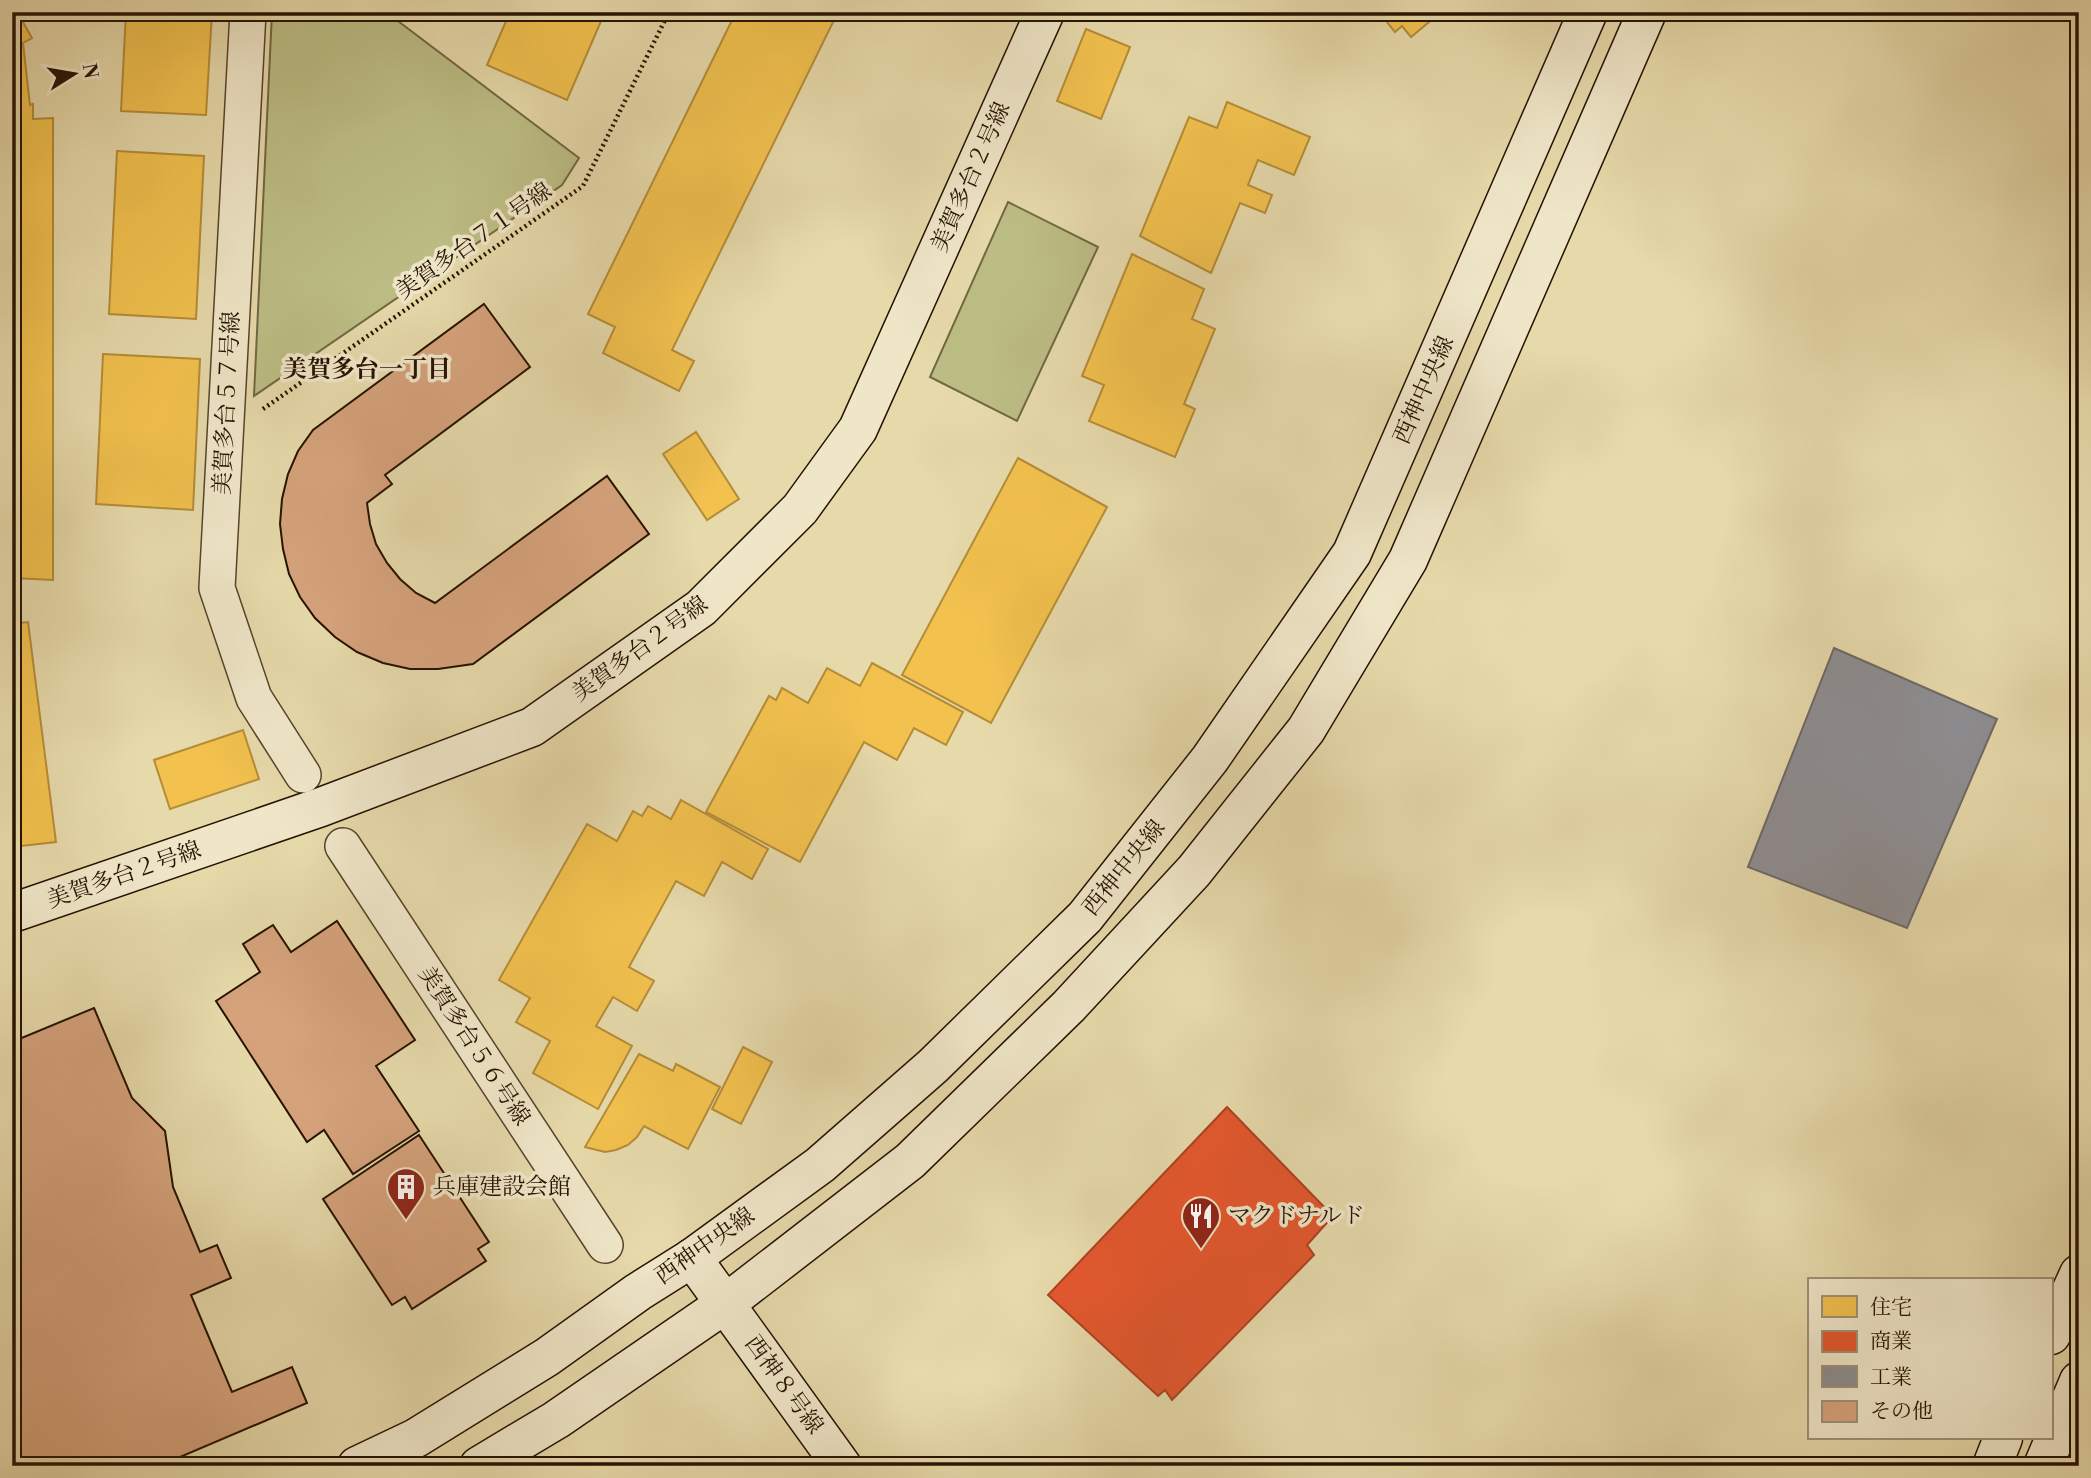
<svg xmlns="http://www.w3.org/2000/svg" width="2091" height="1478" viewBox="0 0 2091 1478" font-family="'Libre Bodoni','Noto Serif JP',serif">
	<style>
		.green { fill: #bcbd84; stroke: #716842; stroke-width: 2 }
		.homes { fill: #f2c14e; stroke: #b58c37; stroke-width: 2 }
		.shops { fill: #e4572e; stroke: #ab4220; stroke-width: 2 }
		.industry { fill: #8d8d92; stroke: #6e6866; stroke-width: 2 }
		.building { fill: #d5a27b; stroke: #261201; stroke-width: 2 }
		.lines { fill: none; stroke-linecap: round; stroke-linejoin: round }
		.street-casing { stroke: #56442b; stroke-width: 38 }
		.secondary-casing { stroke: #261201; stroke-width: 41 }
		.path { stroke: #261201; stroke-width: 4.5; stroke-dasharray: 2 3.5; stroke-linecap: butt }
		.street { stroke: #efe6c8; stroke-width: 35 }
		.secondary { stroke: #efe6c8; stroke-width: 38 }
		.labels { text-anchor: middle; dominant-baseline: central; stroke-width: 7; stroke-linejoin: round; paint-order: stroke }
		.street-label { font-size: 23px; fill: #261201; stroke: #efe6c8 }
		.poi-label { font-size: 23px; fill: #261201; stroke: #efe6c8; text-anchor: start }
		.neighbourhood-label { font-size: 24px; font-weight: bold; fill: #261201; stroke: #efe6c8 }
	</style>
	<rect width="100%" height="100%" fill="#e6d9aa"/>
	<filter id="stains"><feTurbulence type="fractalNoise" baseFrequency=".00286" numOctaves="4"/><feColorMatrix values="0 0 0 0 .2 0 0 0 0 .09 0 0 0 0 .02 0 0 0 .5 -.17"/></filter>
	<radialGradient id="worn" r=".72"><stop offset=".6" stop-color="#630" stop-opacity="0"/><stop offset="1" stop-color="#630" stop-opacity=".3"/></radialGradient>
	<g class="green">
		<path d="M 272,12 L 386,12 L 579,158 L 562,185 L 254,396 Z"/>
		<path d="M 1008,202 L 1098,247 L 1017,421 L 930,377 Z"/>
	</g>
	<g class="homes">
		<path d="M 12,12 L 40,12 L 23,22 L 32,38 L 23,43 L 30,105 L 33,104 L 33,119 L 53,118 L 53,580 L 12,578 Z"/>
		<path d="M 126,12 L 212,12 L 206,115 L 121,111 Z"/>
		<path d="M 510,12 L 605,12 L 567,100 L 487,65 Z"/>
		<path d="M 736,12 L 838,12 L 672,350 L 694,361 L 679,391 L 603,353 L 615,327 L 588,314 Z"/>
		<path d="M 1379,12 L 1441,12 L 1411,37 L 1402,26 L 1395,32 Z"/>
		<path d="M 1086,29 L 1130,47 L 1101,119 L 1057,101 Z"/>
		<path d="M 1227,102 L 1310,137 L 1294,175 L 1258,160 L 1248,185 L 1272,195 L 1265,213 L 1240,203 L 1211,273 L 1140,236 L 1189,117 L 1217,128 Z"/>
		<path d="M 117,151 L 204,156 L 196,319 L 109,314 Z"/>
		<path d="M 1132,254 L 1204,289 L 1192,319 L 1215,329 L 1184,404 L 1195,409 L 1175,457 L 1089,421 L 1104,385 L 1082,376 Z"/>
		<path d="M 103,354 L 200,359 L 193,510 L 96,504 Z"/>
		<path d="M 696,432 L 739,499 L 707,520 L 663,454 Z"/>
		<path d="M 1018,458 L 1107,507 L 991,723 L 902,675 Z"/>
		<path d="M 28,622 L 56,842 L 12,847 L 12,624 Z"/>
		<path d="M 872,663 L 963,712 L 946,745 L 914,728 L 897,760 L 864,742 L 800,862 L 706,812 L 769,696 L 776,700 L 782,688 L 808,703 L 827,668 L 860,686 Z"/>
		<path d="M 243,730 L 259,779 L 170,809 L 154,760 Z"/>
		<path d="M 681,800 L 768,849 L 752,879 L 722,862 L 704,896 L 676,881 L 629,967 L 654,981 L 637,1011 L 613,997 L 596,1026 L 632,1046 L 598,1109 L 533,1073 L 550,1041 L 516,1022 L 530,998 L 499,980 L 587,824 L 617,841 L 633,811 L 642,816 L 648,806 L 671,819 Z"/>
		<path d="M 743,1047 L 772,1062 L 741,1124 L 712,1109 Z"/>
		<path d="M 639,1054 L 673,1071 L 676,1064 L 720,1087 L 688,1149 L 644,1126 L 637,1137 L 628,1145 L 616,1150 L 605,1152 L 585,1147 Z"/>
	</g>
	<path class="shops" d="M 1227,1107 L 1333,1216 L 1307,1245 L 1314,1255 L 1172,1400 L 1165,1390 L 1158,1396 L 1048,1295 Z"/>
	<path class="industry" d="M 1834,648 L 1997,719 L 1907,928 L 1748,867 Z"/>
	<g class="building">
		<path d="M 484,304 L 530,367 L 385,475 L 392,484 L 367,503 L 370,524 L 376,544 L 387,563 L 400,579 L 416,593 L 435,603 L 607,476 L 649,534 L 473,664 L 438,669 L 410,669 L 383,663 L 357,652 L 335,637 L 315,618 L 300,597 L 289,574 L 283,549 L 280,524 L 282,499 L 288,474 L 298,451 L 313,430 Z"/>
		<path d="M 337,921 L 415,1040 L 376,1066 L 419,1131 L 353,1174 L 324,1130 L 307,1142 L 216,1001 L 260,972 L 243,944 L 273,925 L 291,952 Z"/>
		<path d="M 94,1008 L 132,1098 L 165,1131 L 173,1187 L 200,1252 L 217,1245 L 231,1278 L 191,1295 L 232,1392 L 292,1367 L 307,1403 L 159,1466 L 12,1466 L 12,1042 Z"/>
		<path d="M 419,1135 L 489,1242 L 478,1249 L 486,1261 L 412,1309 L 405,1297 L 392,1305 L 323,1199 Z"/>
	</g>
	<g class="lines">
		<defs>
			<g id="street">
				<path d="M 248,12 L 217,588 L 254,698 L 303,775"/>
				<path d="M 343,846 L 605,1245"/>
			</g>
			<g id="secondary">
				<path d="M 12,913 L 321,807 L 532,727 L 701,608 L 800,509 L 858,429 L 1045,12"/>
				<path d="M 692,1258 L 842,1466"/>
				<path d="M 2051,1335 L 2079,1274"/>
				<path d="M 357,1466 L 416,1438 L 547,1357 L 638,1292 L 692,1258 L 820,1165 L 933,1066 L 1085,917 L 1210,759 L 1352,553 L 1588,12"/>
				<path d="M 479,1466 L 556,1420 L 725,1304 L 910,1161 L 1069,1006 L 1194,871 L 1306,730 L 1408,560 L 1647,12"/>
				<path d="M 1992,1466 L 2003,1438"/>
				<path d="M 2043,1466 L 2079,1381"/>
			</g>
		</defs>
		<use href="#street" class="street-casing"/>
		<use href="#secondary" class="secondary-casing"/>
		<path class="path" d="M 263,409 L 583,186 L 669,12"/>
		<use href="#street" class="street"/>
		<use href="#secondary" class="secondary"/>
	</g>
	<defs>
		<symbol id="building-pin" viewBox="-11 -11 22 30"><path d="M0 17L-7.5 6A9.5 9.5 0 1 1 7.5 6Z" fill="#8f2418" stroke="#efe6c8"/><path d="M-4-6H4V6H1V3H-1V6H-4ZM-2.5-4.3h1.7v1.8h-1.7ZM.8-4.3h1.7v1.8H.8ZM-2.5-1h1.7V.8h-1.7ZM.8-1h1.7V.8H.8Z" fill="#fff"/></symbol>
		<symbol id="restaurant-pin" viewBox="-11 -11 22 30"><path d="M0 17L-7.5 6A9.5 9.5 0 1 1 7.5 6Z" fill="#8f2418" stroke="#efe6c8"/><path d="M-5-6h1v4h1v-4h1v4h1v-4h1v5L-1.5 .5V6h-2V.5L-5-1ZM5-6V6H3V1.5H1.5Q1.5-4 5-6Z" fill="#fff"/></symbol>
	</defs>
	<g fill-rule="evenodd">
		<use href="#building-pin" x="384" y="1165" width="44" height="60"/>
		<use href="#restaurant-pin" x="1179" y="1194" width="44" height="60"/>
	</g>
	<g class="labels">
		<g class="street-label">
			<text transform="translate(971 177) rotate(-66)">美賀多台２号線</text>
			<text transform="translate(474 241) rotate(-35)">美賀多台７１号線</text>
			<text transform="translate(1424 390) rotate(-66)">西神中央線</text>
			<text transform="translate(227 403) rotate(-87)">美賀多台５７号線</text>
			<text transform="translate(640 649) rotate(-36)">美賀多台２号線</text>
			<text transform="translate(1124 868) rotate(-51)">西神中央線</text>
			<text transform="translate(124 875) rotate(-19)">美賀多台２号線</text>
			<text transform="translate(474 1046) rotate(57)">美賀多台５６号線</text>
			<text transform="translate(705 1246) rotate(-35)">西神中央線</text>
			<text transform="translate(784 1385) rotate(54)">西神８号線</text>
		</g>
		<g class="poi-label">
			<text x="433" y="1187">兵庫建設会館</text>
			<text x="1228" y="1216">マクドナルド</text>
		</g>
		<g class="neighbourhood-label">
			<text x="367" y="370">美賀多台一丁目</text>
		</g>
	</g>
	<rect width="2091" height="1478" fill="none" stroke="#e6d9aa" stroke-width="42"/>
	<rect x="14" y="14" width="2063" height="1450" fill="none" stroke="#261201" stroke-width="3.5"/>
	<rect x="21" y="21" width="2049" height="1436" fill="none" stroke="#261201" stroke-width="2"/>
	<rect x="1808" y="1278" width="245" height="161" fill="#efe6c8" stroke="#9f9178" stroke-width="2"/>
	<rect x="1822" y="1296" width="35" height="21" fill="#f2c14e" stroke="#9f9178" stroke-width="2"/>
	<text x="1870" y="1314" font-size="21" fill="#261201">住宅</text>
	<rect x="1822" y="1331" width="35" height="21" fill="#e4572e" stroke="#9f9178" stroke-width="2"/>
	<text x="1870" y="1348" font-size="21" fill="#261201">商業</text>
	<rect x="1822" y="1366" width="35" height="21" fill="#8d8d92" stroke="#9f9178" stroke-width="2"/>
	<text x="1870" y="1384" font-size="21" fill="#261201">工業</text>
	<rect x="1822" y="1401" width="35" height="21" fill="#d5a27b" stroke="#9f9178" stroke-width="2"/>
	<text x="1870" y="1418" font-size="21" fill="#261201">その他</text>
	<g transform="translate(74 74) rotate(79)" stroke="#efe6c8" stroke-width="5" paint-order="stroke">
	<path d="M0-5L12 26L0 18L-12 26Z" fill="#261201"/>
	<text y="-10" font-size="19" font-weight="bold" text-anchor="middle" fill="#261201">N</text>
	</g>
	<rect width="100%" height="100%" filter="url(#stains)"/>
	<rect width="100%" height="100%" fill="url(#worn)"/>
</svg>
